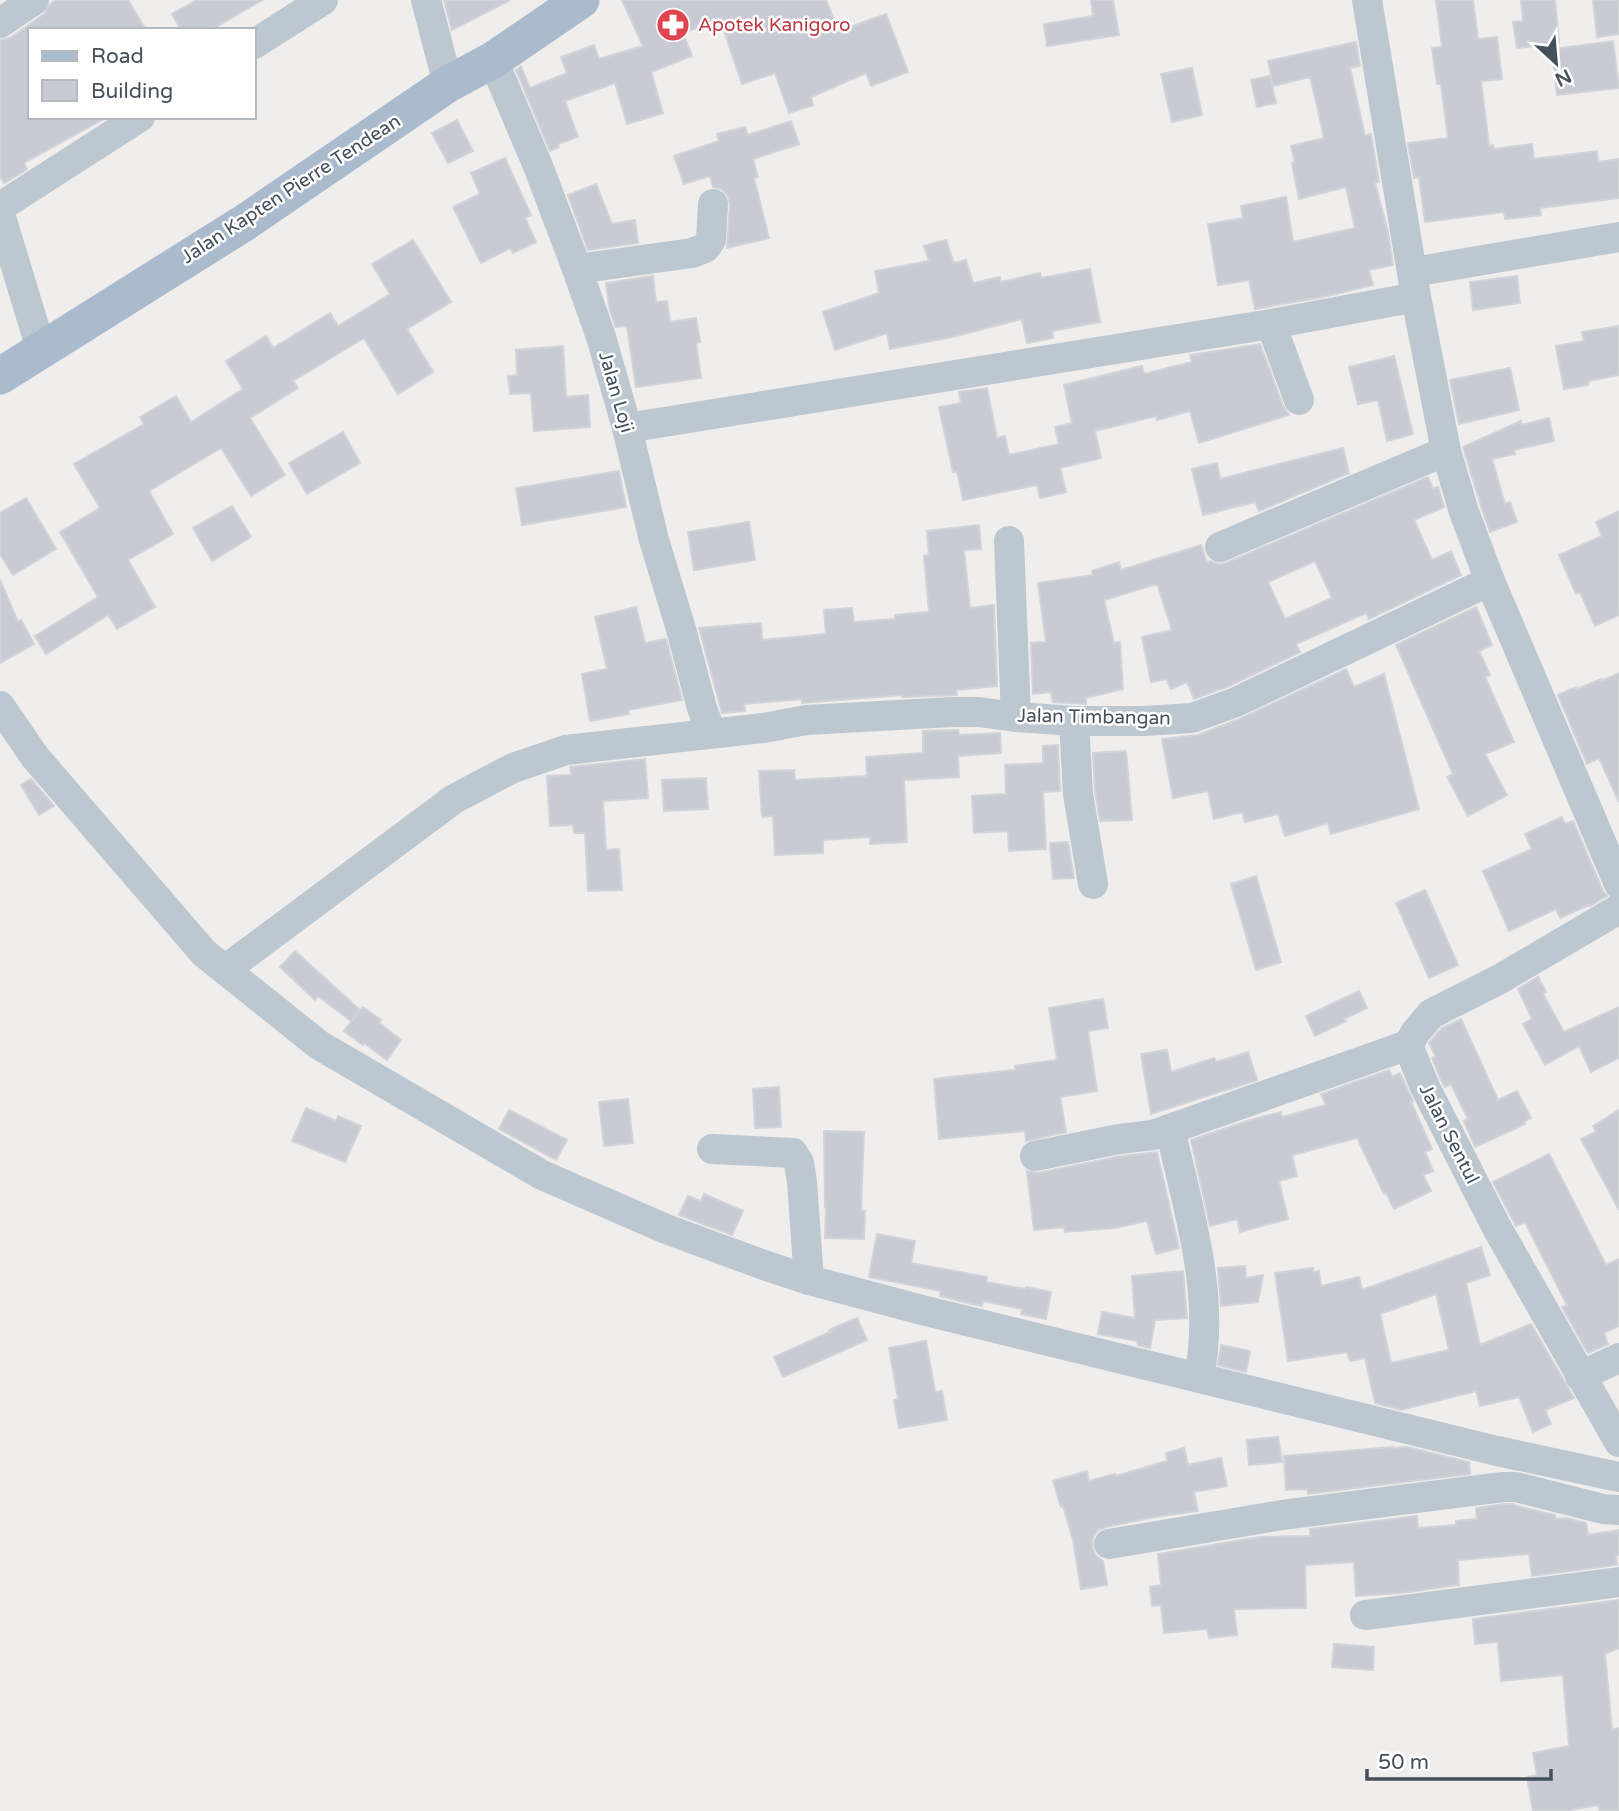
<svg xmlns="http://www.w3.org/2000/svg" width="1619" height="1811" viewBox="0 0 1619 1811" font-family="'Varela Round',sans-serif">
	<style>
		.building { fill: #c8cbd3; stroke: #d1d3d9; stroke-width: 2; fill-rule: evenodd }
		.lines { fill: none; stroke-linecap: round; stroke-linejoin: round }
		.minor { stroke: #bcc7d0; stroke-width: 30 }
		.major { stroke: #abbbce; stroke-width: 37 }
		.labels { text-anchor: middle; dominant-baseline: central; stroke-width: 5; stroke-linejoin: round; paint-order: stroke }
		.health-label { font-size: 19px; fill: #be3a42; stroke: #fff; text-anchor: start }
		.street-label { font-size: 19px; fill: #444f5c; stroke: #fff }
	</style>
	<rect width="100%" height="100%" fill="#f0eded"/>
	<g class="building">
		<path d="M 57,0 L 128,0 L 146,30 L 30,30 L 30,117 L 107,117 L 24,163 L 27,169 L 4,183 L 0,176 L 0,40 L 10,38 L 44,14 L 50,4 Z"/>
		<path d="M 197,0 L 262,0 L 211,30 L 181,30 L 172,14 Z"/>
		<path d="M 444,0 L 510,0 L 452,30 Z"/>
		<path d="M 622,0 L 826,0 L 839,31 L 886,14 L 908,72 L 871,86 L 866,73 L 811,97 L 813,105 L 789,113 L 775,73 L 742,84 L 720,19 L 683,33 L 692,56 L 651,72 L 663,113 L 627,124 L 615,83 L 565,101 L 578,137 L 558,144 L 559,147 L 550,151 L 516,70 L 521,66 L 530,88 L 567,73 L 561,57 L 594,45 L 599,59 L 643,46 Z"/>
		<path d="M 1091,0 L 1113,0 L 1119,35 L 1047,46 L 1044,24 L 1093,16 Z"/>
		<path d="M 1436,0 L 1473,0 L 1478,39 L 1497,37 L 1502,79 L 1481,81 L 1489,146 L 1493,145 L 1494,149 L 1532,144 L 1534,159 L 1597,151 L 1598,162 L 1619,159 L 1619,198 L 1540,208 L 1541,215 L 1505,219 L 1504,212 L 1425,222 L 1419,177 L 1414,178 L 1408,143 L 1448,138 L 1441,84 L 1437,84 L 1432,48 L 1442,47 Z"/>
		<path d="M 1521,0 L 1555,0 L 1559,43 L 1517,48 L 1513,22 L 1523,21 Z"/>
		<path d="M 1593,0 L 1619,0 L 1619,34 L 1597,37 Z"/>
		<path d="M 1613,41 L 1619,88 L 1557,95 L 1552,49 Z"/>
		<path d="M 1356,42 L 1360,66 L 1350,68 L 1365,136 L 1371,134 L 1379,182 L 1375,183 L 1388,232 L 1393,265 L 1369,270 L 1373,285 L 1323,297 L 1255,309 L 1249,280 L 1218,285 L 1208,224 L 1243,218 L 1241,206 L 1286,197 L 1293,242 L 1355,228 L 1346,187 L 1299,199 L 1292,163 L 1295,163 L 1291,146 L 1324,138 L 1315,97 L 1310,77 L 1273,86 L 1268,61 Z"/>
		<path d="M 1192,68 L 1202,115 L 1172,122 L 1161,74 Z"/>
		<path d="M 1270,76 L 1276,103 L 1257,107 L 1251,80 Z"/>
		<path d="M 457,120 L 473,151 L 448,163 L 432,133 Z"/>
		<path d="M 791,121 L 799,144 L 753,159 L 758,177 L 754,178 L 769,238 L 727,248 L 730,205 L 728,196 L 722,189 L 713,187 L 710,176 L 684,184 L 674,156 L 719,141 L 717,134 L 745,127 L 748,135 Z"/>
		<path d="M 505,158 L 531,215 L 525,218 L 536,242 L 513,253 L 510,248 L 481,263 L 453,207 L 480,194 L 471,173 Z"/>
		<path d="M 596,184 L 612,224 L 635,220 L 638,243 L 588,250 L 568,195 Z"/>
		<path d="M 413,240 L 451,302 L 407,329 L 433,372 L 398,394 L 364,338 L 293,381 L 298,388 L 250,418 L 285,475 L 251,496 L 221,448 L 149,491 L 173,534 L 128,560 L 155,607 L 117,629 L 108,615 L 46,654 L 35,636 L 98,597 L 60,532 L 100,508 L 74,464 L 144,424 L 140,417 L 176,396 L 191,422 L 243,389 L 226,361 L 266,336 L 273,348 L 330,313 L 338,326 L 390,294 L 372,264 Z"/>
		<path d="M 946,240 L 954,263 L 966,260 L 973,283 L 1000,277 L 1001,282 L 1040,273 L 1041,278 L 1090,269 L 1100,322 L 1052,331 L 1053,338 L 1027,343 L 1022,319 L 952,337 L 890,349 L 887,333 L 835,350 L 823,312 L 879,293 L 875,271 L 929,261 L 924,246 Z"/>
		<path d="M 653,276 L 656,302 L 667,301 L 670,322 L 696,318 L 700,342 L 696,343 L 701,378 L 636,387 L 627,326 L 616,327 L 610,311 L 606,283 Z"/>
		<path d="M 1517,276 L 1520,303 L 1473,310 L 1470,282 Z"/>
		<path d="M 1619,326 L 1619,375 L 1588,381 L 1588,385 L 1564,389 L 1556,346 L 1584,341 L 1582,332 Z"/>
		<path d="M 1260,344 L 1283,406 L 1289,415 L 1199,443 L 1190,411 L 1157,420 L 1156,416 L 1095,431 L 1101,458 L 1060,468 L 1066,492 L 1040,498 L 1037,485 L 963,500 L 957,471 L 953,472 L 939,407 L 961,403 L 959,392 L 987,388 L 997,438 L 1005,436 L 1009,455 L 1059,444 L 1055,427 L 1072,423 L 1064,385 L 1142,366 L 1144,374 L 1192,362 L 1190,355 Z"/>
		<path d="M 563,346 L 566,397 L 588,395 L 590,427 L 534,431 L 531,393 L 510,394 L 508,376 L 517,375 L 516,350 Z"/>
		<path d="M 1394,356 L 1413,434 L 1387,441 L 1378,400 L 1358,404 L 1349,367 Z"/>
		<path d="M 1510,368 L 1519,410 L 1459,424 L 1450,380 Z"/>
		<path d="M 1549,418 L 1554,441 L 1514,450 L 1515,454 L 1492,459 L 1505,504 L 1510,502 L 1517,522 L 1490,532 L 1481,506 L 1463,447 L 1521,421 L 1522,425 Z"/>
		<path d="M 343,432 L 360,463 L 307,494 L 289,463 Z"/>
		<path d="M 1343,448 L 1349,473 L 1259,511 L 1255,502 L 1203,515 L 1192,469 L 1217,463 L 1220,479 Z"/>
		<path d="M 619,471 L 626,507 L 522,525 L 516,488 Z"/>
		<path d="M 1428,477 L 1433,489 L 1438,487 L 1444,507 L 1414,520 L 1432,560 L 1451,551 L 1461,575 L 1369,619 L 1366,613 L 1296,644 L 1300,652 L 1229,686 L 1194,699 L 1187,682 L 1171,689 L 1166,679 L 1151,682 L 1142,637 L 1172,630 L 1157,584 L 1104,600 L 1114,643 L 1120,642 L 1123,689 L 1086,698 L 1086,704 L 1053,702 L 1051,692 L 1033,694 L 1031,643 L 1046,642 L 1038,583 L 1093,575 L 1092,571 L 1119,562 L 1121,570 L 1201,545 L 1207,563 L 1210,561 L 1219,564 L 1226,563 ZM 1315,561 L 1332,598 L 1285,619 L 1268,582 Z"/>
		<path d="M 26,498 L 56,549 L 13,575 L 0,554 L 0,513 Z"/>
		<path d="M 232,506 L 251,537 L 212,561 L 193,528 Z"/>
		<path d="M 1619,511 L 1619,615 L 1595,626 L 1580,592 L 1576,594 L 1559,555 L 1602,536 L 1596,522 Z"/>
		<path d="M 749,522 L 755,560 L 694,570 L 688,532 Z"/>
		<path d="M 979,525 L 981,549 L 964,550 L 970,608 L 994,605 L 997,686 L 956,690 L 957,695 L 902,697 L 902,695 L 802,703 L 802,699 L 744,704 L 745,711 L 722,713 L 699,628 L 761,623 L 762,640 L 826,634 L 824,610 L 852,608 L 854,622 L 895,619 L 895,615 L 929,612 L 924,556 L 929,555 L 927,531 Z"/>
		<path d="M 0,580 L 18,622 L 21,620 L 34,644 L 0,663 Z"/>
		<path d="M 636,607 L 645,643 L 666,639 L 682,700 L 628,710 L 629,714 L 590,721 L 582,674 L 607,669 L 595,617 Z"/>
		<path d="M 1476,607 L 1492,645 L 1479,651 L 1490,675 L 1485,677 L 1514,742 L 1485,754 L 1507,795 L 1468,816 L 1447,777 L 1453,774 L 1396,645 Z"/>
		<path d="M 1346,669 L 1354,687 L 1384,674 L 1419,809 L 1331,834 L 1328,823 L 1285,836 L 1278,814 L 1245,822 L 1242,812 L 1214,819 L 1208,791 L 1173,798 L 1162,739 L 1198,735 L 1242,718 Z"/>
		<path d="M 1619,673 L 1619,802 L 1599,758 L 1587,764 L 1558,695 L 1576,687 L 1577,689 L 1601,679 L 1602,681 Z"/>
		<path d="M 958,730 L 959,735 L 1000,733 L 1001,753 L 958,756 L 959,777 L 904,780 L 907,842 L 870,844 L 870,837 L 823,840 L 823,853 L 775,855 L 773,816 L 762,817 L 759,771 L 794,770 L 795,780 L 867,776 L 866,757 L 923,753 L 923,731 Z"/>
		<path d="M 1058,745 L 1060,791 L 1043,792 L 1046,849 L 1009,851 L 1008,831 L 974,833 L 972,796 L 1006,794 L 1005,765 L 1043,763 L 1043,746 Z"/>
		<path d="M 1126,751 L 1132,820 L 1100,821 L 1095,792 L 1093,753 Z"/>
		<path d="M 645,759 L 648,798 L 603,801 L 606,850 L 619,849 L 622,890 L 588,891 L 585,833 L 574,833 L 573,825 L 550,826 L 547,776 L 571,775 L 570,767 Z"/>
		<path d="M 706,778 L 708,809 L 664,811 L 662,780 Z"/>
		<path d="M 31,779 L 54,806 L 39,815 L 21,785 Z"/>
		<path d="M 1562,817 L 1565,824 L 1573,821 L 1603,891 L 1607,896 L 1590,906 L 1589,905 L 1560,918 L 1556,909 L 1509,931 L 1483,871 L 1532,849 L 1525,834 Z"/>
		<path d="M 1068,842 L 1074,878 L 1053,879 L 1050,843 Z"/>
		<path d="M 1256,876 L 1281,962 L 1256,970 L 1231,884 Z"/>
		<path d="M 1425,890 L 1458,965 L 1429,978 L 1396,903 Z"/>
		<path d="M 295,951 L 360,1010 L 351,1021 L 318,996 L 315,1000 L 280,967 Z"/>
		<path d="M 1538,977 L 1546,992 L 1543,994 L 1564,1032 L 1619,1007 L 1619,1058 L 1591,1072 L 1579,1046 L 1545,1065 L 1523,1024 L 1532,1019 L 1518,989 Z"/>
		<path d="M 1359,991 L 1367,1008 L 1344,1019 L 1346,1021 L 1315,1036 L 1306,1016 Z"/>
		<path d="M 1103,999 L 1108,1028 L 1088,1031 L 1097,1091 L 1060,1097 L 1066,1132 L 1026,1141 L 1025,1131 L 939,1139 L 934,1079 L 1015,1070 L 1015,1066 L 1057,1060 L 1049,1008 Z"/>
		<path d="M 363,1007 L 381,1020 L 379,1023 L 401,1040 L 387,1060 L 364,1043 L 363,1045 L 344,1031 Z"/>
		<path d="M 1461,1019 L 1498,1100 L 1517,1091 L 1531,1118 L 1524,1122 L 1525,1124 L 1475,1147 L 1464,1121 L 1468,1119 L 1451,1084 L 1445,1087 L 1440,1078 L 1432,1058 L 1436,1057 L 1429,1043 L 1442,1028 Z"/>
		<path d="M 1167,1050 L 1171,1072 L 1214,1058 L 1216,1062 L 1248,1052 L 1257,1080 L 1151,1114 L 1141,1054 Z"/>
		<path d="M 1389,1070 L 1392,1077 L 1400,1073 L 1413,1101 L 1411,1102 L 1432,1149 L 1425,1152 L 1433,1171 L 1423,1175 L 1431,1191 L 1394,1209 L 1386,1193 L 1384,1194 L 1357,1138 L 1292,1155 L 1297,1176 L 1279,1181 L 1288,1219 L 1240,1232 L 1237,1219 L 1210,1226 L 1191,1140 L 1247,1121 L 1281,1112 L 1282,1117 L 1326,1105 L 1321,1094 Z"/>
		<path d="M 779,1087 L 781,1127 L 755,1128 L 753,1089 Z"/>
		<path d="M 628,1099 L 633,1143 L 604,1146 L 599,1102 Z"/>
		<path d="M 306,1108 L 336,1121 L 338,1116 L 361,1126 L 345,1162 L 292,1141 Z"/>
		<path d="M 509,1110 L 567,1140 L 556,1160 L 499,1129 Z"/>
		<path d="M 1619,1110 L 1619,1210 L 1581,1139 L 1596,1132 L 1593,1126 Z"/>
		<path d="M 824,1131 L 864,1132 L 861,1210 L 865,1211 L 864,1239 L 825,1238 L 826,1207 L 825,1207 Z"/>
		<path d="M 1157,1152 L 1179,1248 L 1156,1254 L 1147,1221 L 1115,1228 L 1065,1232 L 1064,1227 L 1034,1230 L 1027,1171 L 1038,1173 L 1122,1156 Z"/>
		<path d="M 1549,1154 L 1606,1265 L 1619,1259 L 1619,1326 L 1604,1333 L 1608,1344 L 1588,1353 L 1562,1307 L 1567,1305 L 1525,1222 L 1516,1226 L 1493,1182 Z"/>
		<path d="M 704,1194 L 743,1211 L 732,1235 L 679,1215 L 688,1196 L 701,1201 Z"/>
		<path d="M 877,1234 L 915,1241 L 911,1263 L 987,1277 L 986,1282 L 1025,1289 L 1026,1287 L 1051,1292 L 1046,1319 L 1021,1314 L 1022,1309 L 983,1301 L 982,1306 L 972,1304 L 940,1296 L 941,1291 L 869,1277 Z"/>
		<path d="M 1481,1247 L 1490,1275 L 1466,1283 L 1480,1345 L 1531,1324 L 1574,1398 L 1545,1410 L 1551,1424 L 1533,1432 L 1519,1397 L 1480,1406 L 1476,1391 L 1401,1410 L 1375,1403 L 1365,1358 L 1350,1361 L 1347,1352 L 1288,1361 L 1275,1273 L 1313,1268 L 1313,1272 L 1319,1271 L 1321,1286 L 1359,1277 L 1362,1290 ZM 1436,1294 L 1449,1350 L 1391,1363 L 1380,1314 Z"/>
		<path d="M 1245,1266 L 1246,1278 L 1263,1275 L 1258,1302 L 1221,1306 L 1218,1268 Z"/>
		<path d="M 1183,1271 L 1187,1318 L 1155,1320 L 1150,1348 L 1138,1345 L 1137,1341 L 1098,1334 L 1102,1312 L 1135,1318 L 1132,1276 Z"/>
		<path d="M 857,1318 L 867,1340 L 783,1377 L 774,1357 L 830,1332 L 829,1330 Z"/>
		<path d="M 926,1341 L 935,1392 L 942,1391 L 947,1420 L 899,1428 L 894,1400 L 898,1399 L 889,1348 Z"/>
		<path d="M 1221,1345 L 1250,1351 L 1246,1372 L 1218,1365 Z"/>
		<path d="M 1278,1437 L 1282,1462 L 1249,1465 L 1247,1440 Z"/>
		<path d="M 1393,1447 L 1394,1448 L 1407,1447 L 1469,1462 L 1470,1474 L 1308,1494 L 1307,1489 L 1286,1490 L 1284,1456 Z"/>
		<path d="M 1184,1448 L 1188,1465 L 1221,1458 L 1227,1486 L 1194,1492 L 1198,1511 L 1149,1518 L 1106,1527 L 1098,1530 L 1093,1537 L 1092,1546 L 1095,1555 L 1103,1561 L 1107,1585 L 1081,1589 L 1073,1540 L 1063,1506 L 1061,1507 L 1053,1481 L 1087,1471 L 1089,1481 L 1115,1474 L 1116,1476 L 1167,1461 L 1166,1453 Z"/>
		<path d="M 1504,1504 L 1514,1504 L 1516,1506 L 1555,1515 L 1556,1519 L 1566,1518 L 1586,1523 L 1588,1535 L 1619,1530 L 1619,1555 L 1616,1555 L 1617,1565 L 1532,1576 L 1529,1554 L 1458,1560 L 1459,1585 L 1401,1593 L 1356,1596 L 1354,1562 L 1305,1565 L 1306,1608 L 1234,1609 L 1237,1635 L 1209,1638 L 1207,1629 L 1164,1633 L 1161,1605 L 1152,1606 L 1150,1587 L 1161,1585 L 1158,1554 L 1259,1537 L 1310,1536 L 1310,1529 L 1417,1516 L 1418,1528 L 1456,1525 L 1456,1521 L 1477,1519 L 1476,1508 Z"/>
		<path d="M 1619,1600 L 1619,1648 L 1605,1654 L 1612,1730 L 1619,1728 L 1619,1811 L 1600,1811 L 1598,1805 L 1566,1811 L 1533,1811 L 1527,1777 L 1537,1775 L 1533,1753 L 1569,1746 L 1563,1675 L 1501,1681 L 1498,1642 L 1475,1644 L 1473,1619 Z"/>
		<path d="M 1334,1644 L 1374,1647 L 1373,1670 L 1332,1667 Z"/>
	</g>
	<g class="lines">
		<g class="minor">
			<path d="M 426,0 L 448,84"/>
			<path d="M 1367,0 L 1416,297 L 1446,451 L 1464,512 L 1490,581 L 1619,884"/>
			<path d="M 0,23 L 34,0"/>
			<path d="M 254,44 L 323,0"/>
			<path d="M 493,60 L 538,166 L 577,269 L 601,337 L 627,428 L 654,540 L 681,629 L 702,708 L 711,733"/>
			<path d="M 0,207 L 140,117"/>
			<path d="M 0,214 L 41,349"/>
			<path d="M 577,269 L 692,253 L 705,248 L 711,240 L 713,204"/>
			<path d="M 1413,272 L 1619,237"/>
			<path d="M 1271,324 L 1299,400"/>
			<path d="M 627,428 L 1271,324 L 1416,297"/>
			<path d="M 1009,541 L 1016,717"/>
			<path d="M 1220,547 L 1446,451"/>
			<path d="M 0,706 L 35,757 L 204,953 L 319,1045 L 542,1175 L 666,1229 L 761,1264 L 809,1280 L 922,1310 L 1497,1451 L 1619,1477"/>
			<path d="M 1074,721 L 1078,794 L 1093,884"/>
			<path d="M 1619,909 L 1500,979 L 1431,1014 L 1415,1033 L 1408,1045 L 1424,1085 L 1497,1228 L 1619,1442"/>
			<path d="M 226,969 L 454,799 L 513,768 L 566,750 L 764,728 L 806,720 L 952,712 L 979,712 L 1016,717 L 1074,721 L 1144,721 L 1192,718 L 1236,702 L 1490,581"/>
			<path d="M 1170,1129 C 1188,1208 1216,1296 1199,1377"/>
			<path d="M 712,1149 L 793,1153 L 799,1163 L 802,1182 L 809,1280"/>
			<path d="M 1035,1156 L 1119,1139 L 1153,1135 L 1408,1045"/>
			<path d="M 1580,1376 L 1619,1358"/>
			<path d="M 1109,1544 L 1282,1515 L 1503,1487 L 1516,1487 L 1603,1509 L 1619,1510"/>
			<path d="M 1365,1615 L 1619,1582"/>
		</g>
		<path class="major" d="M 0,376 L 244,223 L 448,84 L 493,60 L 581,0"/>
	</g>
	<defs>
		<symbol id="pharmacy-disc" viewBox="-11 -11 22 22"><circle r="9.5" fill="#e0444e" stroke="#fff"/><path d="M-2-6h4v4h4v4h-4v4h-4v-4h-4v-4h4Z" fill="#fff"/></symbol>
	</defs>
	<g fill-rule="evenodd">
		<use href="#pharmacy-disc" x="654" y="6" width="38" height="38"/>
	</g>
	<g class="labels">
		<g class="health-label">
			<text x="698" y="25">Apotek Kanigoro</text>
		</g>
		<g class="street-label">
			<text transform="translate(291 189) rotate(-33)">Jalan Kapten Pierre Tendean</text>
			<text transform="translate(616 392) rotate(74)">Jalan Loji</text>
			<text transform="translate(1094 717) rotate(1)">Jalan Timbangan</text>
			<text transform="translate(1449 1134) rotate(63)">Jalan Sentul</text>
		</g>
	</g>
	<rect x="28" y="28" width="228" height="91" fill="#ffffff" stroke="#b4b9be" stroke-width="2"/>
	<rect x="42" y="51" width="35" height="10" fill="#abbbce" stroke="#b4b9be" stroke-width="2"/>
	<text x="91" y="63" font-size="21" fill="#444f5c">Road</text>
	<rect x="42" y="80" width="35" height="21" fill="#c8cbd3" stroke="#b4b9be" stroke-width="2"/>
	<text x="91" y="98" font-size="21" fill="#444f5c">Building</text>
	<g transform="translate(1556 63) rotate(154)" stroke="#ffffff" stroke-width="5" paint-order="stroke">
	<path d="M0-5L12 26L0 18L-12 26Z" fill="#444f5c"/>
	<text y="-10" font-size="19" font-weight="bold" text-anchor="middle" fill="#444f5c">N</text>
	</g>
	<path d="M1367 1769v10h184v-10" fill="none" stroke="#444f5c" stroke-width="3.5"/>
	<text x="1378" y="1769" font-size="21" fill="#444f5c" stroke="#ffffff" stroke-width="5" paint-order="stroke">50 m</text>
</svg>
